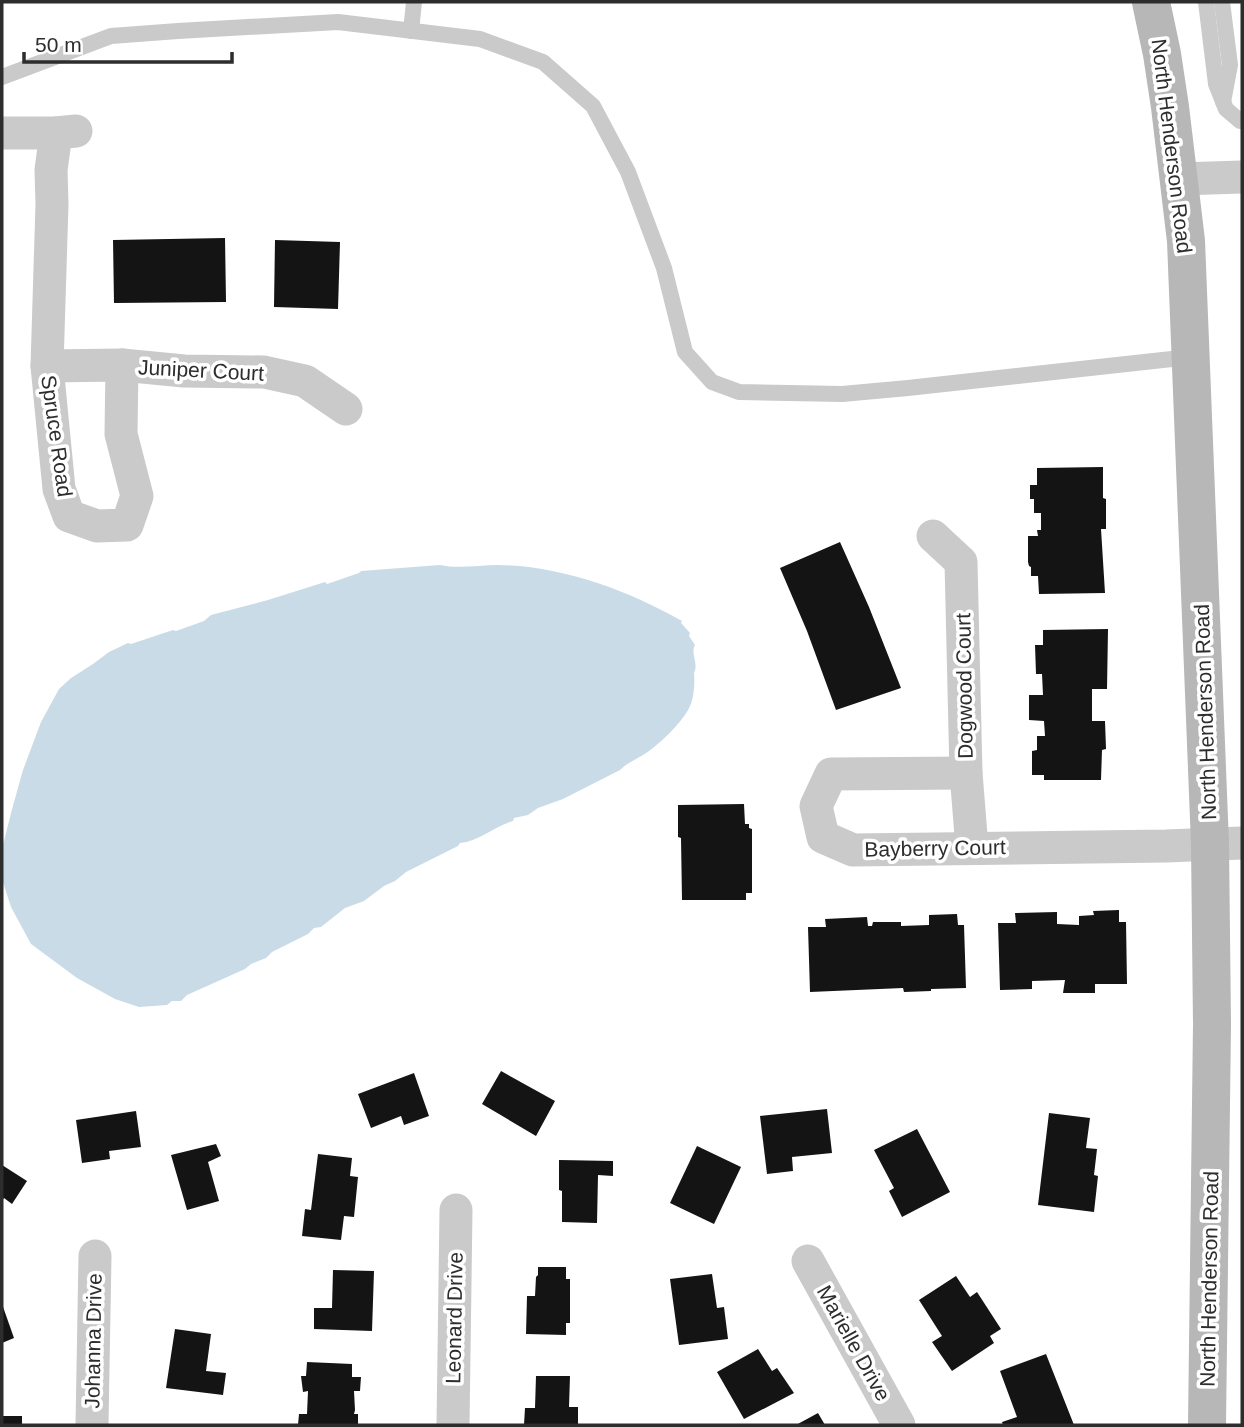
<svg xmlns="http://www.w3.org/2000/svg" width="1244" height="1427" viewBox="0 0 1244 1427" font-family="Helvetica,sans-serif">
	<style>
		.water { fill: #cadbe8 }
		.building { fill: #141414 }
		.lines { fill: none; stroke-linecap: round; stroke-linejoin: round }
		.lane { stroke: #cacaca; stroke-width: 16 }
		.street { stroke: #cacaca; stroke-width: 33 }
		.secondary { stroke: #b7b7b7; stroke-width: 38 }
		.labels { text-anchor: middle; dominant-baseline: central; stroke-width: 7; stroke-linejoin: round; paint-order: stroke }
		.street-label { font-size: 21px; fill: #2d2d2d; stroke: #fff }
	</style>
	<rect width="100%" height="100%" fill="#fff"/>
	<path class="water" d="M 440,565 C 458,569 480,565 498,565 C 562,566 627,590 682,621 L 681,623 L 690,633 L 689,636 L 695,645 C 690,654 699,663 694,673 C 695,682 694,698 690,706 C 684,721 657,747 643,755 C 635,760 627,763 620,770 L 563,799 L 538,808 L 528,815 L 514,818 L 513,821 C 494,826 480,841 460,843 L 458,846 L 406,872 L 395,881 L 384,886 L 364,901 L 345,908 L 321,927 L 314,928 L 308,934 L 272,952 L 266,958 L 251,964 L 245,969 L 187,995 L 181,1001 L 172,1001 L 167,1005 L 139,1007 L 115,999 L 77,978 L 31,944 L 11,907 L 2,879 L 2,849 L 11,813 L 23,770 L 41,722 L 59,689 L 71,678 L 93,664 L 109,652 L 128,643 L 131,644 L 173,630 L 176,631 L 204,621 L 211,615 L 268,600 L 325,582 L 327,584 L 359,573 L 361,571 Z"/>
	<g class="building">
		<path d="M 225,238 L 226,302 L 114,303 L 113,240 Z"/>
		<path d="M 275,240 L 340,242 L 338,309 L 274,307 Z"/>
		<path d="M 1103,467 L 1103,498 L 1106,499 L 1106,529 L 1101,529 L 1105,593 L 1039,594 L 1038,576 L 1031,576 L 1031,567 L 1029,566 L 1028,562 L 1028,536 L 1038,536 L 1037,530 L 1041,530 L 1041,513 L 1034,513 L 1034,499 L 1030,499 L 1030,485 L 1037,485 L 1037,468 Z"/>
		<path d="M 840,542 L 869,607 L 901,688 L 836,710 L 807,631 L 780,568 Z"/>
		<path d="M 1108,629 L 1107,689 L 1092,689 L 1092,721 L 1105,721 L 1106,749 L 1102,750 L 1101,780 L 1044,780 L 1044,775 L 1032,775 L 1032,751 L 1037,750 L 1037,736 L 1045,736 L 1044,721 L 1029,720 L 1029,695 L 1043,695 L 1042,674 L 1036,674 L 1035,645 L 1043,645 L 1043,630 Z"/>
		<path d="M 744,804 L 745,824 L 749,824 L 749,828 L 752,829 L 752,893 L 746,893 L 746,900 L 682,900 L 681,838 L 678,837 L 678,805 Z"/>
		<path d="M 1119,910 L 1119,922 L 1126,922 L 1127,984 L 1095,984 L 1095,993 L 1063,993 L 1065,980 L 1032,981 L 1032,989 L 1000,990 L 998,923 L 1016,923 L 1015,913 L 1057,912 L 1057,924 L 1079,925 L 1079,916 L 1094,915 L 1093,911 Z"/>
		<path d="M 957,914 L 958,925 L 964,925 L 966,988 L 931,989 L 931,991 L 904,992 L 903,988 L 810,992 L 808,927 L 826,927 L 825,919 L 867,917 L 868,926 L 872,926 L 873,922 L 901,922 L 901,926 L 929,925 L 929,915 Z"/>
		<path d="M 501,1071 L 555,1101 L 536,1136 L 482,1104 Z"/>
		<path d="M 414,1073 L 429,1116 L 404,1125 L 401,1116 L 371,1128 L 358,1094 Z"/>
		<path d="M 827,1109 L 832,1153 L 792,1157 L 793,1171 L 767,1174 L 760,1116 Z"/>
		<path d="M 136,1111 L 141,1147 L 109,1151 L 110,1159 L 82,1163 L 76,1120 Z"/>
		<path d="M 1049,1113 L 1090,1118 L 1086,1148 L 1097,1149 L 1094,1175 L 1098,1176 L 1094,1212 L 1038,1205 Z"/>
		<path d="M 917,1129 L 950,1192 L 902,1217 L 889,1191 L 894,1188 L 874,1150 Z"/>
		<path d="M 216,1144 L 221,1156 L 208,1162 L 219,1201 L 187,1210 L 171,1155 Z"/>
		<path d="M 697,1146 L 741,1167 L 714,1224 L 670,1203 Z"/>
		<path d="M 318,1154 L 352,1158 L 350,1176 L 358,1177 L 354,1217 L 344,1216 L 341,1240 L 302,1236 L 305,1209 L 311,1210 Z"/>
		<path d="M 559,1160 L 613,1161 L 613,1176 L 598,1175 L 597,1223 L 562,1222 L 562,1191 L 559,1190 Z"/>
		<path d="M 2,1165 L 27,1181 L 12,1204 L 4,1198 L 2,1201 Z"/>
		<path d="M 538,1267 L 566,1267 L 566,1279 L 570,1279 L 570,1323 L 566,1323 L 566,1335 L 526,1334 L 527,1296 L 535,1296 L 536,1277 L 538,1275 Z"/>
		<path d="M 333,1270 L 374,1271 L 372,1331 L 314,1329 L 314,1308 L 332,1308 Z"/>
		<path d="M 712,1274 L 717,1308 L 724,1307 L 728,1339 L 679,1345 L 670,1279 Z"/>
		<path d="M 956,1276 L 970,1297 L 977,1292 L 1001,1329 L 990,1336 L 994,1343 L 952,1371 L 932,1342 L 942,1336 L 919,1300 Z"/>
		<path d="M 2,1304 L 14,1338 L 2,1343 Z"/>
		<path d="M 175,1329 L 211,1334 L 206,1371 L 226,1373 L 223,1395 L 166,1388 Z"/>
		<path d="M 758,1349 L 772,1371 L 777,1368 L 794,1393 L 744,1419 L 717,1372 Z"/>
		<path d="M 1046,1354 L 1074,1425 L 1003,1425 L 1002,1422 L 1017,1417 L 1000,1371 Z"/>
		<path d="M 307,1362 L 352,1364 L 352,1377 L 361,1377 L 360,1391 L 354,1391 L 355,1410 L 354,1414 L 358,1414 L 358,1425 L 298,1425 L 299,1414 L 307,1414 L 308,1391 L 303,1392 L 301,1376 L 306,1376 Z"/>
		<path d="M 536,1376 L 570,1376 L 569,1407 L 578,1407 L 578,1425 L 524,1425 L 525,1408 L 535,1408 Z"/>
		<path d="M 818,1413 L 825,1425 L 796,1425 Z"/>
		<rect x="2" y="1416" width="20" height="9"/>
	</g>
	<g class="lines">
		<g class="lane">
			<path d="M 1206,2 L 1216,84 L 1226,109 L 1240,121 L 1242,121"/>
			<path d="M 1222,2 L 1230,65 L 1223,102"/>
			<path d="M 411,31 L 414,2"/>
			<path d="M 2,77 L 111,36 L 178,31 L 338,22 L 480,39 L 543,62 L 593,106 L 628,172 L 664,268 L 685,352 L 712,382 L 739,392 L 842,394 L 908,388 L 1190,357"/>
		</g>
		<g class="street">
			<path d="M 2,133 L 56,133 L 76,131"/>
			<path d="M 56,133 L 51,170 L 52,204 L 47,366 L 59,489 L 69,516 L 97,526 L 127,525 L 137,496 L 121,434 L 122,365"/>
			<path d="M 1179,179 L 1242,177"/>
			<path d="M 47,366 L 122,365 L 184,371 L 264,372 L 305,381 L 346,409"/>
			<path d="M 933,536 L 961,562 L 966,773 L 972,848"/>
			<path d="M 966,773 L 831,774 L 816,806 L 823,837 L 853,850 L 1166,846 L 1242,843"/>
			<path d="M 808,1261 L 899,1425"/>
			<path d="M 92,1425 L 95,1256"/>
			<path d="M 453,1425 L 456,1210"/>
		</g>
		<path class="secondary" d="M 1151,2 L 1162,54 L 1170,107 L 1186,241 L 1210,844 L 1212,1024 L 1207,1425"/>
	</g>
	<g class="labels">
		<g class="street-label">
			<text transform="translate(1172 146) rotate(83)">North Henderson Road</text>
			<text transform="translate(201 370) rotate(3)">Juniper Court</text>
			<text transform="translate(57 436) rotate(82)">Spruce Road</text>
			<text transform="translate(964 686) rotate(-91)">Dogwood Court</text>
			<text transform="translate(1205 712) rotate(-92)">North Henderson Road</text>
			<text transform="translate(935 848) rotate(-1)">Bayberry Court</text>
			<text transform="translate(1209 1279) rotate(-89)">North Henderson Road</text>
			<text transform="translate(454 1318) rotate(-89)">Leonard Drive</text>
			<text transform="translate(93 1341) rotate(-89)">Johanna Drive</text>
			<text transform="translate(854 1343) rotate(61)">Marielle Drive</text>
		</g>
	</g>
	<rect width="1244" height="1427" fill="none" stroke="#2d2d2d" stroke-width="7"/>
	<path d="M24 52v10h208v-10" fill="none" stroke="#2d2d2d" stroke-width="3.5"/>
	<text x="35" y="52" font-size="21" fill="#2d2d2d" stroke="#ffffff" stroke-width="5" paint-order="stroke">50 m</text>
</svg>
